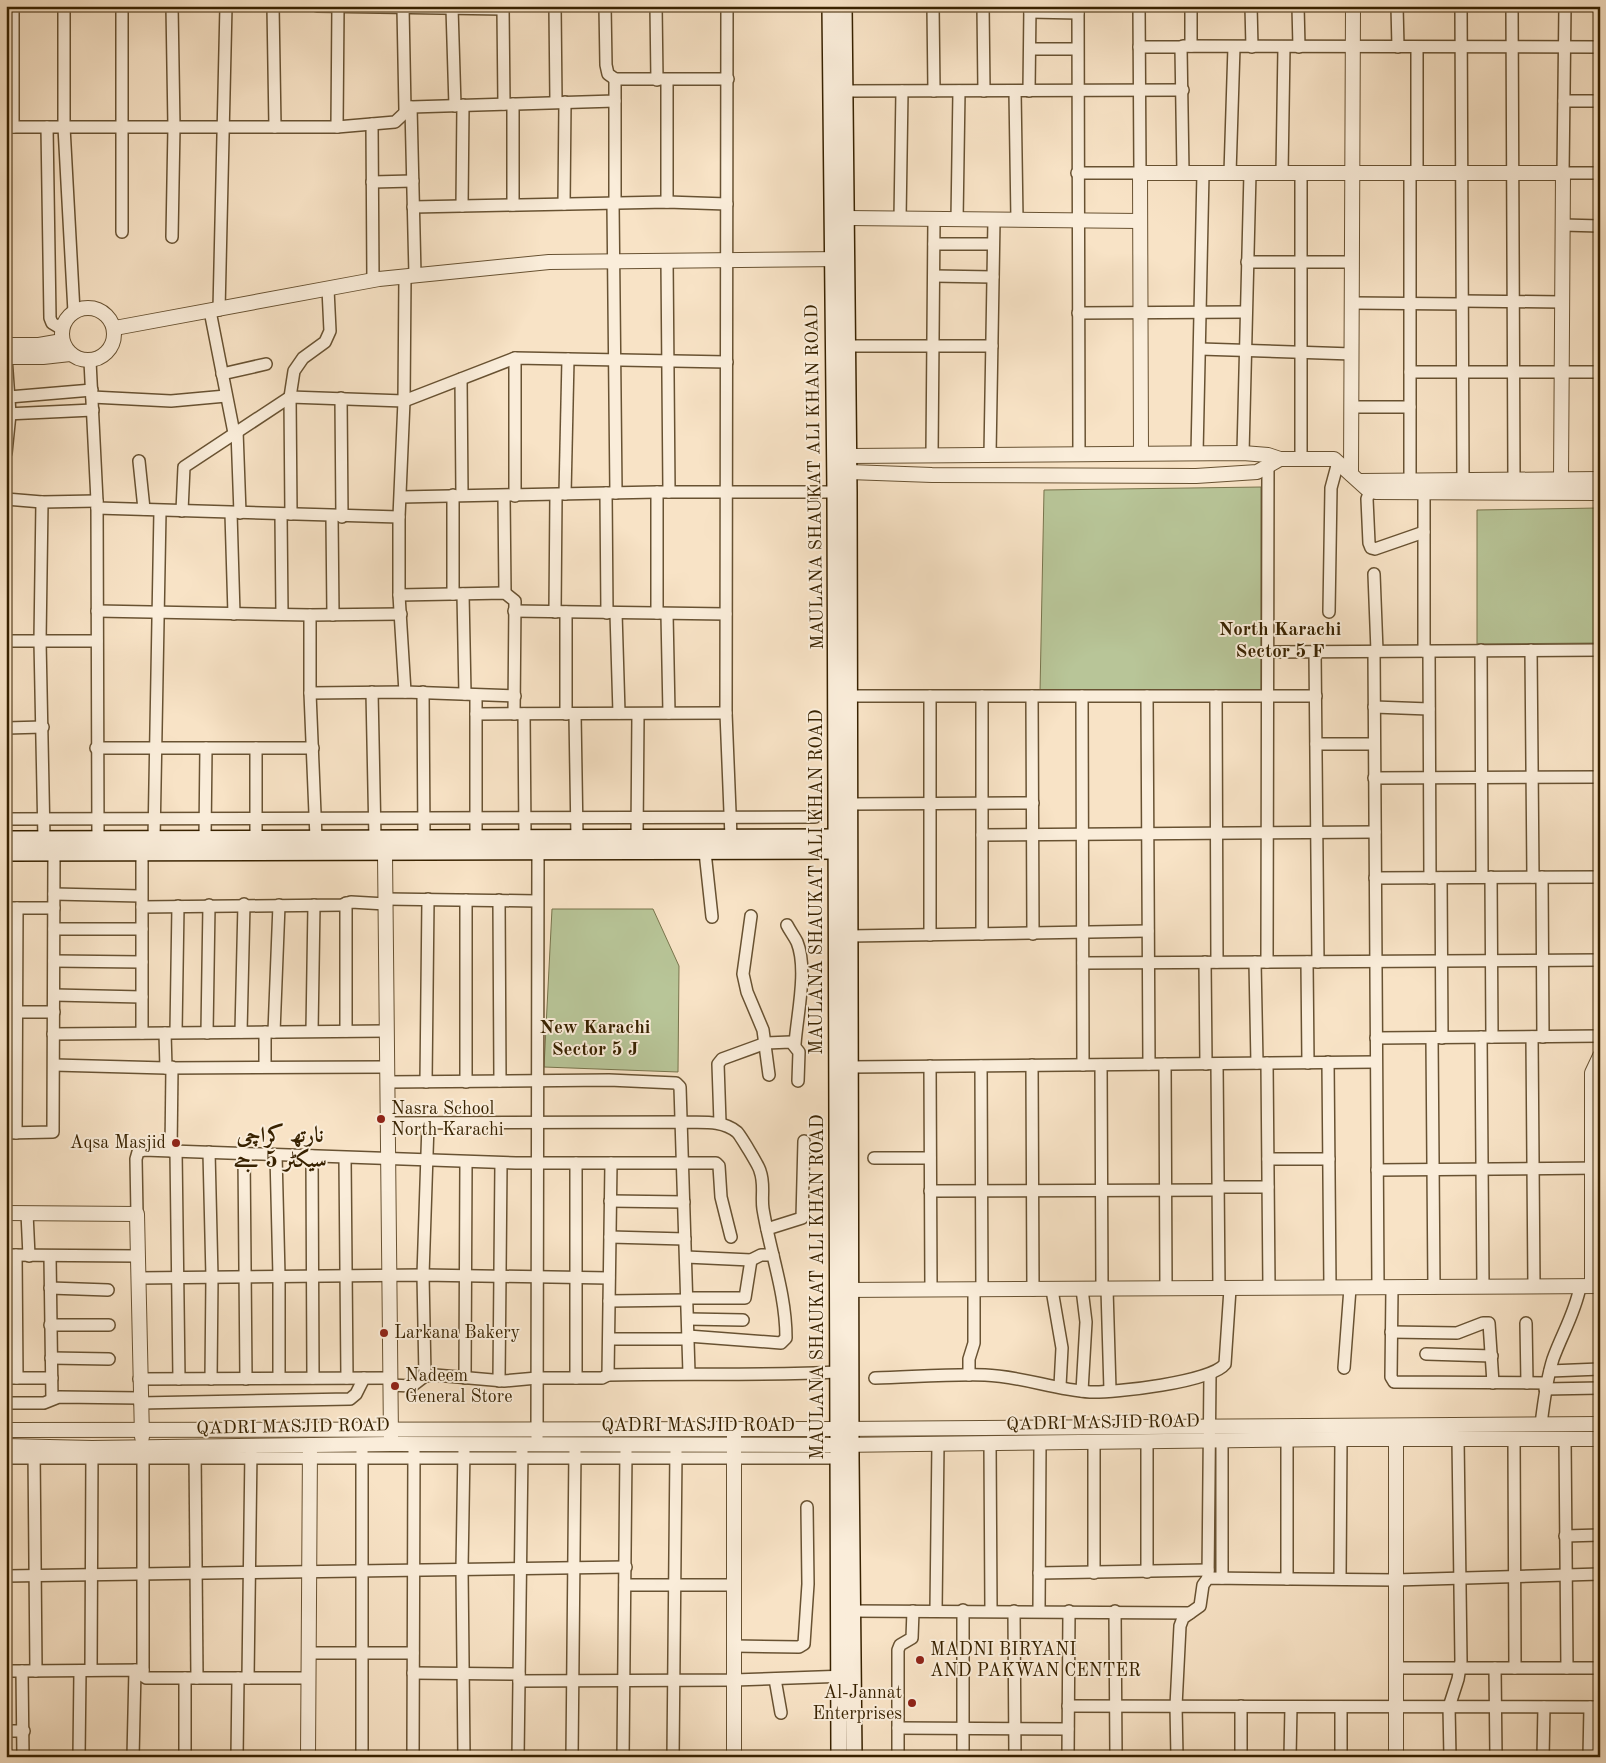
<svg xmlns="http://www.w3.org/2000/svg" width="1606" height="1763" viewBox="0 0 1606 1763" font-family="'Old Standard TT',Amiri,serif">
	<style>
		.green { fill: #b8c598; stroke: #78744c }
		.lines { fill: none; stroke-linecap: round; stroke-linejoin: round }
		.minor-casing { stroke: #685232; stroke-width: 14 }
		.tertiary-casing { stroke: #685232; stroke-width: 16 }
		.secondary-casing { stroke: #382200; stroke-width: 18 }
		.minor { stroke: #faedda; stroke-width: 11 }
		.tertiary { stroke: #faedda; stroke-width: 14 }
		.secondary { stroke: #faedda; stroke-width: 15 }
		.poi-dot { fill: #8f2418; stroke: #faedda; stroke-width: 2 }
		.labels { text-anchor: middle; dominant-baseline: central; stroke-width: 4; stroke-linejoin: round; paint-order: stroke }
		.street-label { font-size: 18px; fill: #382200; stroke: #faedda }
		.poi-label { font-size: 18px; fill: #382200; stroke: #faedda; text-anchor: start }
		.neighbourhood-label { font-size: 19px; font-weight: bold; fill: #382200; stroke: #faedda }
		.district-label { font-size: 22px; font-weight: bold; fill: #382200; stroke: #faedda }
	</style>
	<rect width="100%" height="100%" fill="#f8e3c6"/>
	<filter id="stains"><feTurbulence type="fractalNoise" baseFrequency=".004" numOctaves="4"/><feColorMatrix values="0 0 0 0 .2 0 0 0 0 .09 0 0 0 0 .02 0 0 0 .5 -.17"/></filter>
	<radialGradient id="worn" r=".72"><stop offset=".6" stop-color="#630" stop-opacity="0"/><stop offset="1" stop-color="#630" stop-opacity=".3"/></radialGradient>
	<g class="green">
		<path d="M 1261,487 L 1261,690 L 1040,692 L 1044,490 Z"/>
		<path d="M 1598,508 L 1597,643 L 1477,644 L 1477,510 Z"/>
		<path d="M 552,909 L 653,909 L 679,966 L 678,1072 L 544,1067 Z"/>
	</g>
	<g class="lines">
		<defs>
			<g id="minor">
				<path d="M 13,6 L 13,127"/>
				<path d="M 64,6 L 64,127 L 74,312"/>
				<path d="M 122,6 L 122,232"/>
				<path d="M 273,6 L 275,127"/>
				<path d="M 317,6 L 503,9 L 504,6"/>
				<path d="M 555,6 L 556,102"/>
				<path d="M 605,6 L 606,65 L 608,74 L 615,79"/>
				<path d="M 656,6 L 657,80"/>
				<path d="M 727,6 L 726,713 L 731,837"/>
				<path d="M 933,6 L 934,91"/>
				<path d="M 983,6 L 984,91"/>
				<path d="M 1078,6 L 1079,454"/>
				<path d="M 1251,6 L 1252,47"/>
				<path d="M 1298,6 L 1299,47"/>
				<path d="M 1397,6 L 1398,47"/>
				<path d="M 1461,6 L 1463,481"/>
				<path d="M 1512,6 L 1514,480"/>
				<path d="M 1565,6 L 1563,173 L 1600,173"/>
				<path d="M 403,8 L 405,110"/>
				<path d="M 452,8 L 455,106"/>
				<path d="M 503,9 L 504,104"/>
				<path d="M 1030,12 L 1078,13"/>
				<path d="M 1191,46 L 1191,6"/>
				<path d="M 1139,47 L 1182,47"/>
				<path d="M 1417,47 L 1417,173"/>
				<path d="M 1030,49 L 1077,49"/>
				<path d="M 667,80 L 667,202"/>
				<path d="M 846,91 L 1183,90"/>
				<path d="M 1015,91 L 1017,220"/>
				<path d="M 1029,91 L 1030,6"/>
				<path d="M 615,101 L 615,203"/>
				<path d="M 1564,101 L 1600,101"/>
				<path d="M 513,104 L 513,205"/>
				<path d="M 411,107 L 415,275"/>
				<path d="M 372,124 L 373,280"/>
				<path d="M 6,127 L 337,127 L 395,122 L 411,107 L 615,101 L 615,79 L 728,79"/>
				<path d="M 47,127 L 50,318 L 52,323 L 62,329"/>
				<path d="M 337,127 L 338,6"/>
				<path d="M 1077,173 L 1140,173 L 1139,6"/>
				<path d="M 1183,173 L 1181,48 L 1183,46 L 1600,47"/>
				<path d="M 1230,173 L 1234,47"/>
				<path d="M 1282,173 L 1284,47"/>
				<path d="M 1410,173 L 1410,480"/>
				<path d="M 372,182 L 413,181"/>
				<path d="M 613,203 L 616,493"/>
				<path d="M 564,204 L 565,102"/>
				<path d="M 462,206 L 463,105"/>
				<path d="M 413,207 L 667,202 L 727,204"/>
				<path d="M 900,219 L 902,91"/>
				<path d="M 957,220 L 959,91"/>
				<path d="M 1563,225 L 1600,226"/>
				<path d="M 172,237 L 174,127 L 172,6"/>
				<path d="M 934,244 L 993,244"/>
				<path d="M 667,260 L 669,492"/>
				<path d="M 1247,262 L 1352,262"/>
				<path d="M 934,276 L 993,277"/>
				<path d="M 1462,301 L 1562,302"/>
				<path d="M 1353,303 L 1462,304"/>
				<path d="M 219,310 L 226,6"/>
				<path d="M 210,311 L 234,433"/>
				<path d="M 1078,313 L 1246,312"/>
				<path d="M 848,346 L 992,346"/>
				<path d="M 1200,349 L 1352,354"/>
				<path d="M 515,358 L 515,496"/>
				<path d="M 90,361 L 97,501 L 98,839"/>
				<path d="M 1410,372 L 1600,372"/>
				<path d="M 222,374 L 266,364"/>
				<path d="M 461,379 L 462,495"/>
				<path d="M 9,397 L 92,390"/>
				<path d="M 92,397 L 171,401 L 226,396"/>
				<path d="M 341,398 L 342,517"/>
				<path d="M 1351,407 L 1410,407"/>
				<path d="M 6,414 L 93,410"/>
				<path d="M 237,431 L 240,513"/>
				<path d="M 6,453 L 10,414 L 6,357"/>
				<path d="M 1243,453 L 1250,173"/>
				<path d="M 932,454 L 934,219"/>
				<path d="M 1197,454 L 1203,173"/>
				<path d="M 990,455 L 994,220"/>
				<path d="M 1301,458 L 1301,173"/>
				<path d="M 139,461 L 144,509"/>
				<path d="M 1370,490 L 1367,499 L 1369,543 L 1371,548 L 1375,549 L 1424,532"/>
				<path d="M 657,492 L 657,613"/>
				<path d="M 606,493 L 607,613"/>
				<path d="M 1424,493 L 1424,651"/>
				<path d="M 565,494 L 568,359"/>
				<path d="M 453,495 L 453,594"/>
				<path d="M 504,496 L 505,593"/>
				<path d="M 401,497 L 657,492 L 843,492"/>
				<path d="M 6,499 L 42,502 L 97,501"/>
				<path d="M 42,502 L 40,641 L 44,839"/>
				<path d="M 97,508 L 399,517"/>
				<path d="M 182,511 L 184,467 L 290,397 L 404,401 L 515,358 L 727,362"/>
				<path d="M 231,513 L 234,614"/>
				<path d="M 291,514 L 290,397 L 294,371 L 303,358 L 325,342 L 330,331 L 328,289"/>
				<path d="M 281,515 L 282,614"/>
				<path d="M 332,517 L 333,615"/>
				<path d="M 1374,574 L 1377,651"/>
				<path d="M 463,594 L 465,694"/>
				<path d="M 399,595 L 505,593 L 515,601 L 514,714"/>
				<path d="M 97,611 L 310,615 L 401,614"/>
				<path d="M 514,611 L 726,614"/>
				<path d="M 555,612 L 556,495"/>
				<path d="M 566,612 L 566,714"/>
				<path d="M 1329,612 L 1331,488 L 1338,462"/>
				<path d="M 616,613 L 619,713"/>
				<path d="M 667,614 L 669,713"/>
				<path d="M 310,615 L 310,693 L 316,838"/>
				<path d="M 6,641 L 97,641"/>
				<path d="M 1481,650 L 1482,877"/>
				<path d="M 1531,650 L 1533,877"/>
				<path d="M 1374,651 L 1378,1288"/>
				<path d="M 1429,651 L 1430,878"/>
				<path d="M 1267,652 L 1600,650"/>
				<path d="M 1315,652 L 1318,962"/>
				<path d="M 372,692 L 375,838"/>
				<path d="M 405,692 L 399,595 L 399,517 L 404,401 L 405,276"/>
				<path d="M 423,692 L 424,838"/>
				<path d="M 310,693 L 405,692 L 515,696"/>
				<path d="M 848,696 L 1316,696"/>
				<path d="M 930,696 L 930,935"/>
				<path d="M 982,696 L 982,934"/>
				<path d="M 1032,696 L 1033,934"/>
				<path d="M 1082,696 L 1083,1065"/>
				<path d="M 1147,696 L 1149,1064"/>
				<path d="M 1216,696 L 1217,962"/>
				<path d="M 1374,707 L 1429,709"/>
				<path d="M 476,714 L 726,713"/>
				<path d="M 524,714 L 525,837"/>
				<path d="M 575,714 L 577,837"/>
				<path d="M 6,728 L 43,727"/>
				<path d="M 1316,744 L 1374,744"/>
				<path d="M 96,748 L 313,748"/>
				<path d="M 256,748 L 256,838"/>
				<path d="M 1374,778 L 1600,777"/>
				<path d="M 851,804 L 1033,803"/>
				<path d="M 6,819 L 815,817"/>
				<path d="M 982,835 L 1375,832"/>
				<path d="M 637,837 L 638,714"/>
				<path d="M 205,838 L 206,748"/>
				<path d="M 476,838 L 476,695"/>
				<path d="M 154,839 L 160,511"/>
				<path d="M 705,852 L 712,917"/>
				<path d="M 1491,877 L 1492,1037"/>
				<path d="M 1542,877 L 1543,1037"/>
				<path d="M 1375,878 L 1600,877"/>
				<path d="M 1441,878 L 1442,1038"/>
				<path d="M 54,894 L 141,896"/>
				<path d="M 386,899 L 537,901"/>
				<path d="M 499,900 L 500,1081"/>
				<path d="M 142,907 L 342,905 L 351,902 L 386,904"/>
				<path d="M 6,908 L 54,908"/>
				<path d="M 751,916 L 743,974 L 747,992 L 763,1030 L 769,1075"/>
				<path d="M 787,925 C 790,931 794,936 797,942 C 808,969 797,1015 795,1044"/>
				<path d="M 54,929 L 142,929"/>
				<path d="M 850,936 L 1148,931"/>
				<path d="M 54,961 L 142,962"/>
				<path d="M 1205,962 L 1206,1064"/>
				<path d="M 1255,962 L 1257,1063"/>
				<path d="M 1267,962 L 1268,459"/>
				<path d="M 1307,962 L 1308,1063"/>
				<path d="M 1083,963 L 1600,960"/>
				<path d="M 54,995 L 142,997"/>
				<path d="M 6,1012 L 54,1012"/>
				<path d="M 312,1031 L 314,905"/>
				<path d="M 346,1031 L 346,903"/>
				<path d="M 176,1032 L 178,906"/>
				<path d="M 241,1032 L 244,904"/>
				<path d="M 274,1032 L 279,905"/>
				<path d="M 142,1033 L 142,854"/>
				<path d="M 165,1033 L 166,1068"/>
				<path d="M 207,1033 L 209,905"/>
				<path d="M 53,1034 L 387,1031"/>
				<path d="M 1481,1037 L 1483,1287"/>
				<path d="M 1532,1037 L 1534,1287"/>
				<path d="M 1376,1038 L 1600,1036"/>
				<path d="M 1432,1038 L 1434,1288"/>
				<path d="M 1328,1062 L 1330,1288"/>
				<path d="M 1267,1063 L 1269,1288"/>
				<path d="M 1165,1064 L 1166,1289"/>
				<path d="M 1217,1064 L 1219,1289"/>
				<path d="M 54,1065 L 166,1068 L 386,1067"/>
				<path d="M 1032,1065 L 1033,1290"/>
				<path d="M 1101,1065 L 1102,1289"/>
				<path d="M 265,1066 L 265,1032"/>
				<path d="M 930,1066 L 931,1290"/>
				<path d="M 981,1066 L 982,1290"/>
				<path d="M 851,1067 L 1376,1062"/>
				<path d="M 387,1082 L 609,1080 L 676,1083 L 680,1087 L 689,1373"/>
				<path d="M 426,1082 L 428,899"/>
				<path d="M 466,1082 L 466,900"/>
				<path d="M 388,1123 L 682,1122 C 700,1123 721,1119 737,1132 C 740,1135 759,1166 760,1171 C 765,1184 761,1197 763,1209 C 770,1252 786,1293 786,1338 L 781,1343 L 688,1336"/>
				<path d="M 720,1123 L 718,1064 L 722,1059 L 766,1043 L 791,1042 L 799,1052 L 798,1081"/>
				<path d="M 6,1133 L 53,1132 L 54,854"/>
				<path d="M 16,1133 L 17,908"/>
				<path d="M 171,1151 L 172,1067"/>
				<path d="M 176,1151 L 179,1379"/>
				<path d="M 209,1152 L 212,1277 L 211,1379"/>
				<path d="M 244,1154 L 246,1379"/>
				<path d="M 276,1155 L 279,1276 L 279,1378"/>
				<path d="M 312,1156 L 313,1378"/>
				<path d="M 345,1158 L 347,1378"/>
				<path d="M 874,1158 L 930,1158"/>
				<path d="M 1268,1159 L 1329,1159"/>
				<path d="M 576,1163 L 576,1378"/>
				<path d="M 1377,1170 L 1600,1168"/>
				<path d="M 1218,1187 L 1268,1187"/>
				<path d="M 930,1191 L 1218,1190"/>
				<path d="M 610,1201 L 684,1202"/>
				<path d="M 27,1213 L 29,1256"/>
				<path d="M 137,1214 L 136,1159 L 138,1152 L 144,1150 L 516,1163 L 716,1163 L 719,1166 L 721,1197 L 731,1237"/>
				<path d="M 767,1229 L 802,1218 L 804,1141"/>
				<path d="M 610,1237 L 685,1239"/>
				<path d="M 6,1255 L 138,1256"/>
				<path d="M 16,1255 L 17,1378"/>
				<path d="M 50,1256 L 52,1399"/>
				<path d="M 686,1257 L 751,1260 L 761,1255 L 773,1255"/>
				<path d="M 138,1278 L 423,1275 L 609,1278"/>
				<path d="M 50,1288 L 108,1290"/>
				<path d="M 1392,1288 L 1391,1377 L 1394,1382 L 1546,1383"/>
				<path d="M 1082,1289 L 1086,1322 L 1082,1391"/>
				<path d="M 1107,1289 L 1110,1390"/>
				<path d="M 1052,1290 L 1062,1348 L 1060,1386"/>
				<path d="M 687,1298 L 745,1298 L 751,1260"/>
				<path d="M 609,1301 L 687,1300"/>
				<path d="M 688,1319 L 743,1320"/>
				<path d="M 1526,1323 L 1527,1383"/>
				<path d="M 50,1325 L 109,1325"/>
				<path d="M 1391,1332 L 1457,1333 L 1483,1323 L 1489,1323 L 1493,1383"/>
				<path d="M 609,1339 L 688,1339"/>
				<path d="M 1426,1354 L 1492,1356"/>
				<path d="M 51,1358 L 109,1359"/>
				<path d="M 1344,1368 L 1350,1288"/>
				<path d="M 1550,1371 L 1600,1369"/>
				<path d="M 608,1375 C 685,1373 761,1376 838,1372"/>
				<path d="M 969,1375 L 969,1359 L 974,1343 L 974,1290"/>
				<path d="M 425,1376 L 423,1275 L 428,1124"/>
				<path d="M 6,1378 L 52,1378"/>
				<path d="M 465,1378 L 466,1162"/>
				<path d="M 875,1378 C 912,1377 949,1374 985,1375 C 1021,1376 1055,1390 1090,1392 C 1115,1393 1211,1382 1225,1364 L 1230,1289"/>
				<path d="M 139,1379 L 390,1378"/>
				<path d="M 499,1381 L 501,1163"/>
				<path d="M 390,1385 L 412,1386 L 425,1376 L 435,1375 L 504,1381 L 537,1378 L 602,1378 L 608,1375 L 611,1163"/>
				<path d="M 1545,1389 L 1600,1388"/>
				<path d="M 6,1403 L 44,1403 L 59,1397 L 140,1398"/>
				<path d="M 140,1403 L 350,1399 L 356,1394 L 364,1378"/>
				<path d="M 1541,1424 C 1544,1402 1546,1381 1553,1359 C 1562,1334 1575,1313 1580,1287"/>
				<path d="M 1514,1439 L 1515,1668"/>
				<path d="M 1565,1439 L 1567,1668"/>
				<path d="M 1147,1442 L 1147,1572"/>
				<path d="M 990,1443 L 991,1611"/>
				<path d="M 537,1444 L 538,852"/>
				<path d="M 34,1450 L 36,1671"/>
				<path d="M 195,1450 L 197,1678"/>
				<path d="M 6,1458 L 844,1458"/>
				<path d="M 1565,1536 L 1600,1535"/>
				<path d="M 1039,1573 L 1208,1570"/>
				<path d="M 1094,1573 L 1094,1442"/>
				<path d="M 6,1576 L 626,1567"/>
				<path d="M 1208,1578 L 1210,1374"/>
				<path d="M 1222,1578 L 1222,1441"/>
				<path d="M 1287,1579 L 1287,1440"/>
				<path d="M 1340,1579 L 1341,1439"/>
				<path d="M 625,1585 L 734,1585"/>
				<path d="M 963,1610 L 963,1757"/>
				<path d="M 852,1611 L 1190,1613"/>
				<path d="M 936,1611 L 938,1443"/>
				<path d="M 1014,1611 L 1015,1757"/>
				<path d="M 1039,1611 L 1040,1443"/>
				<path d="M 1115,1611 L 1116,1757"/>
				<path d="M 734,1646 L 799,1647 L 804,1644 L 808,1584 L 807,1507"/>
				<path d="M 309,1653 L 413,1653"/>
				<path d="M 1396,1668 L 1600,1668"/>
				<path d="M 1495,1668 L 1496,1757"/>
				<path d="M 91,1670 L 92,1452"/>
				<path d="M 143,1670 L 143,1452"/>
				<path d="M 6,1671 L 22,1671 L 23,1757"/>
				<path d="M 22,1671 L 143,1670 L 143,1676 L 146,1678 L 309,1678"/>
				<path d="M 413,1673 L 519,1674"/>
				<path d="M 248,1678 L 251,1450"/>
				<path d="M 775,1679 L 781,1713"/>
				<path d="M 519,1681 L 734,1680 L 847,1676"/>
				<path d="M 1068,1706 L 1600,1707"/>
				<path d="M 1241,1706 L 1241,1757"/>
				<path d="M 898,1728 L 1068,1729"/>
				<path d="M 6,1731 L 24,1731"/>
				<path d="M 79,1757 L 80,1671"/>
				<path d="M 133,1757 L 135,1670"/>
				<path d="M 185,1757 L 185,1678"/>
				<path d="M 237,1757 L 238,1678"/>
				<path d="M 362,1757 L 362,1451"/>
				<path d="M 413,1757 L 414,1449"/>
				<path d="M 464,1757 L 462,1569 L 464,1449"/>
				<path d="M 518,1757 L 522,1451"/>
				<path d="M 572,1757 L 575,1449"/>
				<path d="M 623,1757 L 626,1451"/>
				<path d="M 673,1757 L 676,1451"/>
				<path d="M 898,1757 L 898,1650 L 900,1645 L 912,1638 L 913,1611"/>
				<path d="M 1068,1757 L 1069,1611"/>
				<path d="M 1177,1757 L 1176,1706 L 1180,1626 L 1183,1618 L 1200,1606 L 1203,1585 L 1208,1578 L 1395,1580 L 1600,1574"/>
				<path d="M 1290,1757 L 1291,1707"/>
				<path d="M 1341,1757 L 1341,1707"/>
				<path d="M 1450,1757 L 1449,1707 L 1458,1679 L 1461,1661 L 1458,1439"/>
				<path d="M 1543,1757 L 1544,1707"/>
				<path d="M 1589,1757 L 1590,1707"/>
			</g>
			<g id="tertiary">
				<path d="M 847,218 L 1140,221"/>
				<circle cx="88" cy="334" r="26"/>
				<path d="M 115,328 L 379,279 L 549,262 L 844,259"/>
				<path d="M 6,345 L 39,345 L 62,341"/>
				<path d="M 6,357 L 43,357 L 70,354"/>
				<path d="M 1141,453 L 1140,173 L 1563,173 L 1561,479"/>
				<path d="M 849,456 L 1243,453 L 1268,455 L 1280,459 L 1334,459 L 1366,488 L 1376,492 L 1600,493"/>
				<path d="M 849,472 L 932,475 L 1196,476 L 1257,472 L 1280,459"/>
				<path d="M 1351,474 L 1353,6"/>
				<path d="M 1360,481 L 1600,479"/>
				<path d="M 385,854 L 391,1438"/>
				<path d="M 6,1213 L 137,1214 L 142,1437"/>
				<path d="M 1592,1286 L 1592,1073 L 1600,1056"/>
				<path d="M 840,1290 L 1600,1286"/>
				<path d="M 6,1430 L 839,1429 L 1600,1424"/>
				<path d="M 734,1435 L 734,1757"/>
				<path d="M 1396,1439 L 1396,1757"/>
				<path d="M 6,1446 L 92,1448 L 391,1444 L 837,1445 L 1341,1439 L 1600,1439"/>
				<path d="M 308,1757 L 310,1445"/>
			</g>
			<g id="secondary">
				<path d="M 830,6 L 835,492 L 839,1757"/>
				<path d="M 844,6 L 849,492 L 851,1458 L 854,1757"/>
				<path d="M 6,839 L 845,837"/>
				<path d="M 6,853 L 845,851"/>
			</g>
		</defs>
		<use href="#minor" class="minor-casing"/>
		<use href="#tertiary" class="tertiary-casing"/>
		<use href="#secondary" class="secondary-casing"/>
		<use href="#minor" class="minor"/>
		<use href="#tertiary" class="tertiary"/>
		<use href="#secondary" class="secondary"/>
	</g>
	<g class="poi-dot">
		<circle cx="381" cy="1119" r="5"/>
		<circle cx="176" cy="1143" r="5"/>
		<circle cx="384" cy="1333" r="5"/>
		<circle cx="395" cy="1386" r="5"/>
		<circle cx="920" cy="1660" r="5"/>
		<circle cx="912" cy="1703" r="5"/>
	</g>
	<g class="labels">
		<g class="street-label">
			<text transform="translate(815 477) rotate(-91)">MAULANA SHAUKAT ALI KHAN ROAD</text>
			<text transform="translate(817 882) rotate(-90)">MAULANA SHAUKAT ALI KHAN ROAD</text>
			<text transform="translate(818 1287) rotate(-90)">MAULANA SHAUKAT ALI KHAN ROAD</text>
			<text transform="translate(1103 1423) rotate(-1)">QADRI MASJID ROAD</text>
			<text x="698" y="1426">QADRI MASJID ROAD</text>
			<text transform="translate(293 1427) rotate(-1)">QADRI MASJID ROAD</text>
		</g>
		<g class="poi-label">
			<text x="391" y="1109">Nasra School<tspan x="391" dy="21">North Karachi</tspan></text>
			<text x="166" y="1143" text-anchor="end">Aqsa Masjid</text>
			<text x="394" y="1333">Larkana Bakery</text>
			<text x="405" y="1376">Nadeem<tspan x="405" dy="21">General Store</tspan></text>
			<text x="930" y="1650">MADNI BIRYANI<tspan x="930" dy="21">AND PAKWAN CENTER</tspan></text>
			<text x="902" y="1693" text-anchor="end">Al-Jannat<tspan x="902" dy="21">Enterprises</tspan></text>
		</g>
		<g class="neighbourhood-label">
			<text x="1280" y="630">North Karachi<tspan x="1280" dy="22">Sector 5 F</tspan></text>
			<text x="595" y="1028">New Karachi<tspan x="595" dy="22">Sector 5 J</tspan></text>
		</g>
		<g class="district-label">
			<text x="280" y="1136">نارتھ کراچی<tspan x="280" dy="25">سیکٹر 5 جے</tspan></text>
		</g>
	</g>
	<rect width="1606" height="1763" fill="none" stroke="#f8e3c6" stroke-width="25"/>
	<rect x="8" y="8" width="1591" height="1748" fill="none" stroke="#382200" stroke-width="2.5"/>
	<rect x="12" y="12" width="1581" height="1738" fill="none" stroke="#382200"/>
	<rect width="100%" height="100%" filter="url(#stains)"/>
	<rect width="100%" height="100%" fill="url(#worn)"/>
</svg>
